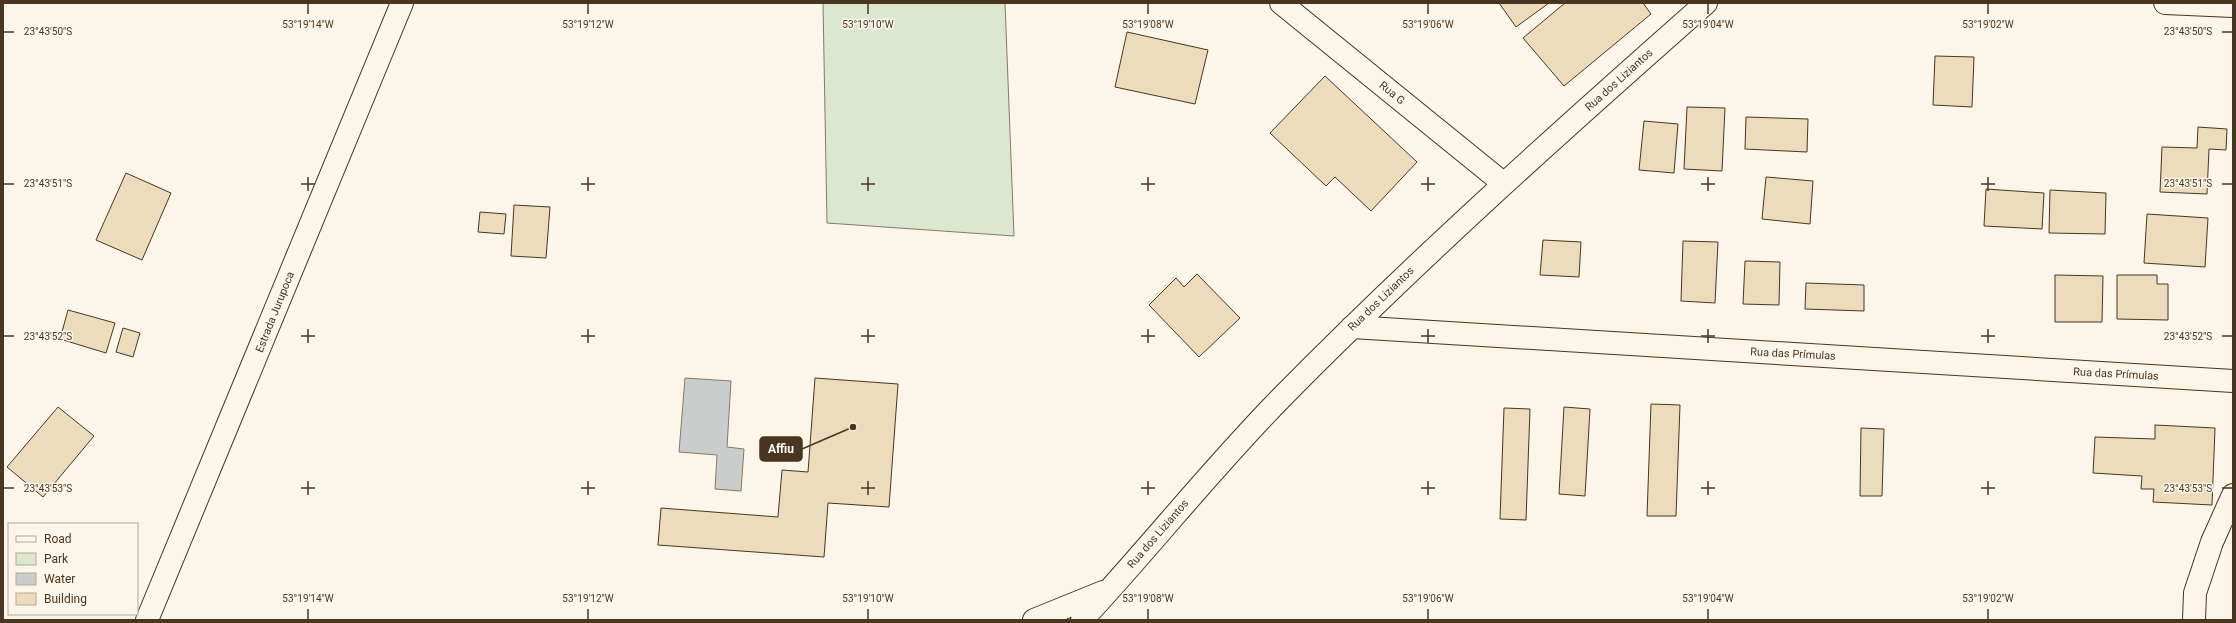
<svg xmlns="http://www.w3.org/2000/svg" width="2236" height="623" viewBox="0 0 2236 623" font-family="Roboto,sans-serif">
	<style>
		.green { fill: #dce7d0; stroke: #887966 }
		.water { fill: #c9cecd; stroke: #887966 }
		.building { fill: #ecdcbc; stroke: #4a3520 }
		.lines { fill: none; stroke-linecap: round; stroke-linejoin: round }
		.street-casing { stroke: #4a3520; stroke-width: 24 }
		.street { stroke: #fbf6e9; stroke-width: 22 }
		.ticks { fill: none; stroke: #4a3520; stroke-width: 1.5 }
		.labels { text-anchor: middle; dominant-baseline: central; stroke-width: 3; stroke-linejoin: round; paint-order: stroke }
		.street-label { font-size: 11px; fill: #4a3520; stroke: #fbf6e9 }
		.ticks-label { font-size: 10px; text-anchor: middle; fill: #4a3520; stroke: #fbf6e9; stroke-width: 3; stroke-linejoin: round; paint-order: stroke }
		.leader { fill: none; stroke: #4a3520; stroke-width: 1.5 }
		.callout-dot { fill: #4a3520; stroke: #fbf6e9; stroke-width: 1.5 }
		.callout { fill: #4a3520; stroke: #4a3520; stroke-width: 1.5 }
		.callout-label { font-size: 12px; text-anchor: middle; font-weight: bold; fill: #fff }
	</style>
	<rect width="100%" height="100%" fill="#fbf6e9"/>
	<path class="green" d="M 823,3 L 1005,3 L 1014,236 L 827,223 Z"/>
	<path class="water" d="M 685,378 L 731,381 L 727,447 L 744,449 L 741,491 L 715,489 L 717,455 L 679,452 Z"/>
	<g class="building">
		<path d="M 1499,3 L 1549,3 L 1516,27 Z"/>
		<path d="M 1565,3 L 1643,3 L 1651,14 L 1564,86 L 1523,38 Z"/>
		<path d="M 1127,32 L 1208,50 L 1195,104 L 1115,87 Z"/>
		<path d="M 1935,56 L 1974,57 L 1972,107 L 1933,105 Z"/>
		<path d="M 1325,76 L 1417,162 L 1371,211 L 1335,177 L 1326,186 L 1270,133 Z"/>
		<path d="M 1687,107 L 1725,108 L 1722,171 L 1684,169 Z"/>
		<path d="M 1746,117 L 1808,119 L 1807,152 L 1745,149 Z"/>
		<path d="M 1644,121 L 1678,124 L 1674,173 L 1639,170 Z"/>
		<path d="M 2198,127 L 2227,129 L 2226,150 L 2209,149 L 2207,194 L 2160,192 L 2162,147 L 2197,148 Z"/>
		<path d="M 126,173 L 171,193 L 142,260 L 96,240 Z"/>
		<path d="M 1766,177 L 1813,181 L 1810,224 L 1762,219 Z"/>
		<path d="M 1986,189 L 2044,193 L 2042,229 L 1984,226 Z"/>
		<path d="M 2050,190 L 2106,193 L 2105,234 L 2049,233 Z"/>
		<path d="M 514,205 L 550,207 L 546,258 L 511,256 Z"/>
		<path d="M 480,212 L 506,214 L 504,234 L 478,232 Z"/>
		<path d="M 2147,214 L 2208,218 L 2205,267 L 2144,263 Z"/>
		<path d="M 1543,240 L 1581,242 L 1579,277 L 1540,275 Z"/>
		<path d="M 1683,241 L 1718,242 L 1715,303 L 1681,301 Z"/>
		<path d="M 1745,261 L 1780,262 L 1779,305 L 1743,304 Z"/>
		<path d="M 1197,274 L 1240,318 L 1199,357 L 1149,305 L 1176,278 L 1184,287 Z"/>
		<path d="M 2055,275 L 2103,276 L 2102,322 L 2055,322 Z"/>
		<path d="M 2117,275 L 2157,275 L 2157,284 L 2168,284 L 2168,320 L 2117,319 Z"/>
		<path d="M 1806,283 L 1864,285 L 1864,311 L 1805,309 Z"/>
		<path d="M 68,310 L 115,323 L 106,353 L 60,339 Z"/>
		<path d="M 123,328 L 140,333 L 133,357 L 116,352 Z"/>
		<path d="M 815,378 L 898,384 L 889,507 L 828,503 L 824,557 L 658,545 L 661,508 L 778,517 L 782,470 L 808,472 Z"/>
		<path d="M 1651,404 L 1680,405 L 1676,516 L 1647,516 Z"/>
		<path d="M 58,407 L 94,436 L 43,497 L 7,467 Z"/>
		<path d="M 1564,407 L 1590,409 L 1585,496 L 1559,494 Z"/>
		<path d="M 1504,408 L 1530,409 L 1526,520 L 1500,519 Z"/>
		<path d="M 2155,425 L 2215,428 L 2212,505 L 2153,502 L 2154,489 L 2141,489 L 2142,476 L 2093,473 L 2095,437 L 2155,439 Z"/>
		<path d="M 1861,428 L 1884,429 L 1882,496 L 1860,496 Z"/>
	</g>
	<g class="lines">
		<defs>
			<g id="street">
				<path d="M 1281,3 L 1503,183"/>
				<path d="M 2165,3 L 2233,6"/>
				<path d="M 1352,327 L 2233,381"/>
				<path d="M 147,620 L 402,3"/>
				<path d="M 1034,620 L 1103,592"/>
				<path d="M 1082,620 C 1150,547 1212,468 1282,397 C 1418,259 1561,131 1706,3"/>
				<path d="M 2194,620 L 2195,593 L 2212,542 L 2233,495"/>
			</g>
		</defs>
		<use href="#street" class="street-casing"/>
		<use href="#street" class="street"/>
	</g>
	<path class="ticks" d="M 308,4 L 308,14M 588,4 L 588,14M 868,4 L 868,14M 1148,4 L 1148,14M 1428,4 L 1428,14M 1708,4 L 1708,14M 1988,4 L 1988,14M 4,32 L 14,32M 2222,32 L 2232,32M 308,177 L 308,191M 588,177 L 588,191M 868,177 L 868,191M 1148,177 L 1148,191M 1428,177 L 1428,191M 1708,177 L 1708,191M 1988,177 L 1988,191M 4,184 L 14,184M 301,184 L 315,184M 581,184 L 595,184M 861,184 L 875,184M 1141,184 L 1155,184M 1421,184 L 1435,184M 1701,184 L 1715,184M 1981,184 L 1995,184M 2222,184 L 2232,184M 308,329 L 308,343M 588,329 L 588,343M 868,329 L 868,343M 1148,329 L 1148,343M 1428,329 L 1428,343M 1708,329 L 1708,343M 1988,329 L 1988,343M 4,336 L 14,336M 301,336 L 315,336M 581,336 L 595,336M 861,336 L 875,336M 1141,336 L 1155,336M 1421,336 L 1435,336M 1701,336 L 1715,336M 1981,336 L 1995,336M 2222,336 L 2232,336M 308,481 L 308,495M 588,481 L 588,495M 868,481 L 868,495M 1148,481 L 1148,495M 1428,481 L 1428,495M 1708,481 L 1708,495M 1988,481 L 1988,495M 4,488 L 14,488M 301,488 L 315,488M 581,488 L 595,488M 861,488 L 875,488M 1141,488 L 1155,488M 1421,488 L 1435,488M 1701,488 L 1715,488M 1981,488 L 1995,488M 2222,488 L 2232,488M 308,609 L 308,619M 588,609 L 588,619M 868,609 L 868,619M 1148,609 L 1148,619M 1428,609 L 1428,619M 1708,609 L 1708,619M 1988,609 L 1988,619"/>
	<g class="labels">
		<g class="street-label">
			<text transform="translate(1619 80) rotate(-42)">Rua dos Liziantos</text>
			<text transform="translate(1392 93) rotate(39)">Rua G</text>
			<text transform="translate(1381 299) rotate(-44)">Rua dos Liziantos</text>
			<text transform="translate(275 312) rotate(-68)">Estrada Jurupoca</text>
			<text transform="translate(1793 354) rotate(3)">Rua das Prímulas</text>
			<text transform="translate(2116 374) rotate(3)">Rua das Prímulas</text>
			<text transform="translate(1158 534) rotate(-49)">Rua dos Liziantos</text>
		</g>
	</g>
	<g class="ticks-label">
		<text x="308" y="28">53°19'14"W</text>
		<text x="588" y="28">53°19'12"W</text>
		<text x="868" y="28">53°19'10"W</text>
		<text x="1148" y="28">53°19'08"W</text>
		<text x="1428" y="28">53°19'06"W</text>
		<text x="1708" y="28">53°19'04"W</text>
		<text x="1988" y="28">53°19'02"W</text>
		<text x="48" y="35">23°43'50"S</text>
		<text x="2188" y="35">23°43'50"S</text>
		<text x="48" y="187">23°43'51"S</text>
		<text x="2188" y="187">23°43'51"S</text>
		<text x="48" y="340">23°43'52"S</text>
		<text x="2188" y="340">23°43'52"S</text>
		<text x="48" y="492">23°43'53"S</text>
		<text x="2188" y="492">23°43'53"S</text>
		<text x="308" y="602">53°19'14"W</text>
		<text x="588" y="602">53°19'12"W</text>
		<text x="868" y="602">53°19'10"W</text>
		<text x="1148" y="602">53°19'08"W</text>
		<text x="1428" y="602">53°19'06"W</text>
		<text x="1708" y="602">53°19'04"W</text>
		<text x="1988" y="602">53°19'02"W</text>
	</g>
	<path class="leader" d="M853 427L802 449"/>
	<circle class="callout-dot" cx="853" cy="427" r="4"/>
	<rect class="callout" x="760" y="437" width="42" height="24" rx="4"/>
	<g class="callout-label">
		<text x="781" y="453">Affiu</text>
	</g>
	<rect width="2236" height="623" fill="none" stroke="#4a3520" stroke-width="8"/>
	<rect x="8" y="523" width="130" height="92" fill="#fbf6e9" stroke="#b4a999"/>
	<rect x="16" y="536" width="20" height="6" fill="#fbf6e9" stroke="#b4a999"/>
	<text x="44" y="543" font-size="12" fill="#4a3520">Road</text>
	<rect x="16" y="553" width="20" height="12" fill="#dce7d0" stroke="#b4a999"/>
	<text x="44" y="563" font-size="12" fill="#4a3520">Park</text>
	<rect x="16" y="573" width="20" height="12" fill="#c9cecd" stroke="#b4a999"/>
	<text x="44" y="583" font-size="12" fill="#4a3520">Water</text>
	<rect x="16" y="593" width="20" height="12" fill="#ecdcbc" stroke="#b4a999"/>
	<text x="44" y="603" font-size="12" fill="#4a3520">Building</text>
</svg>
